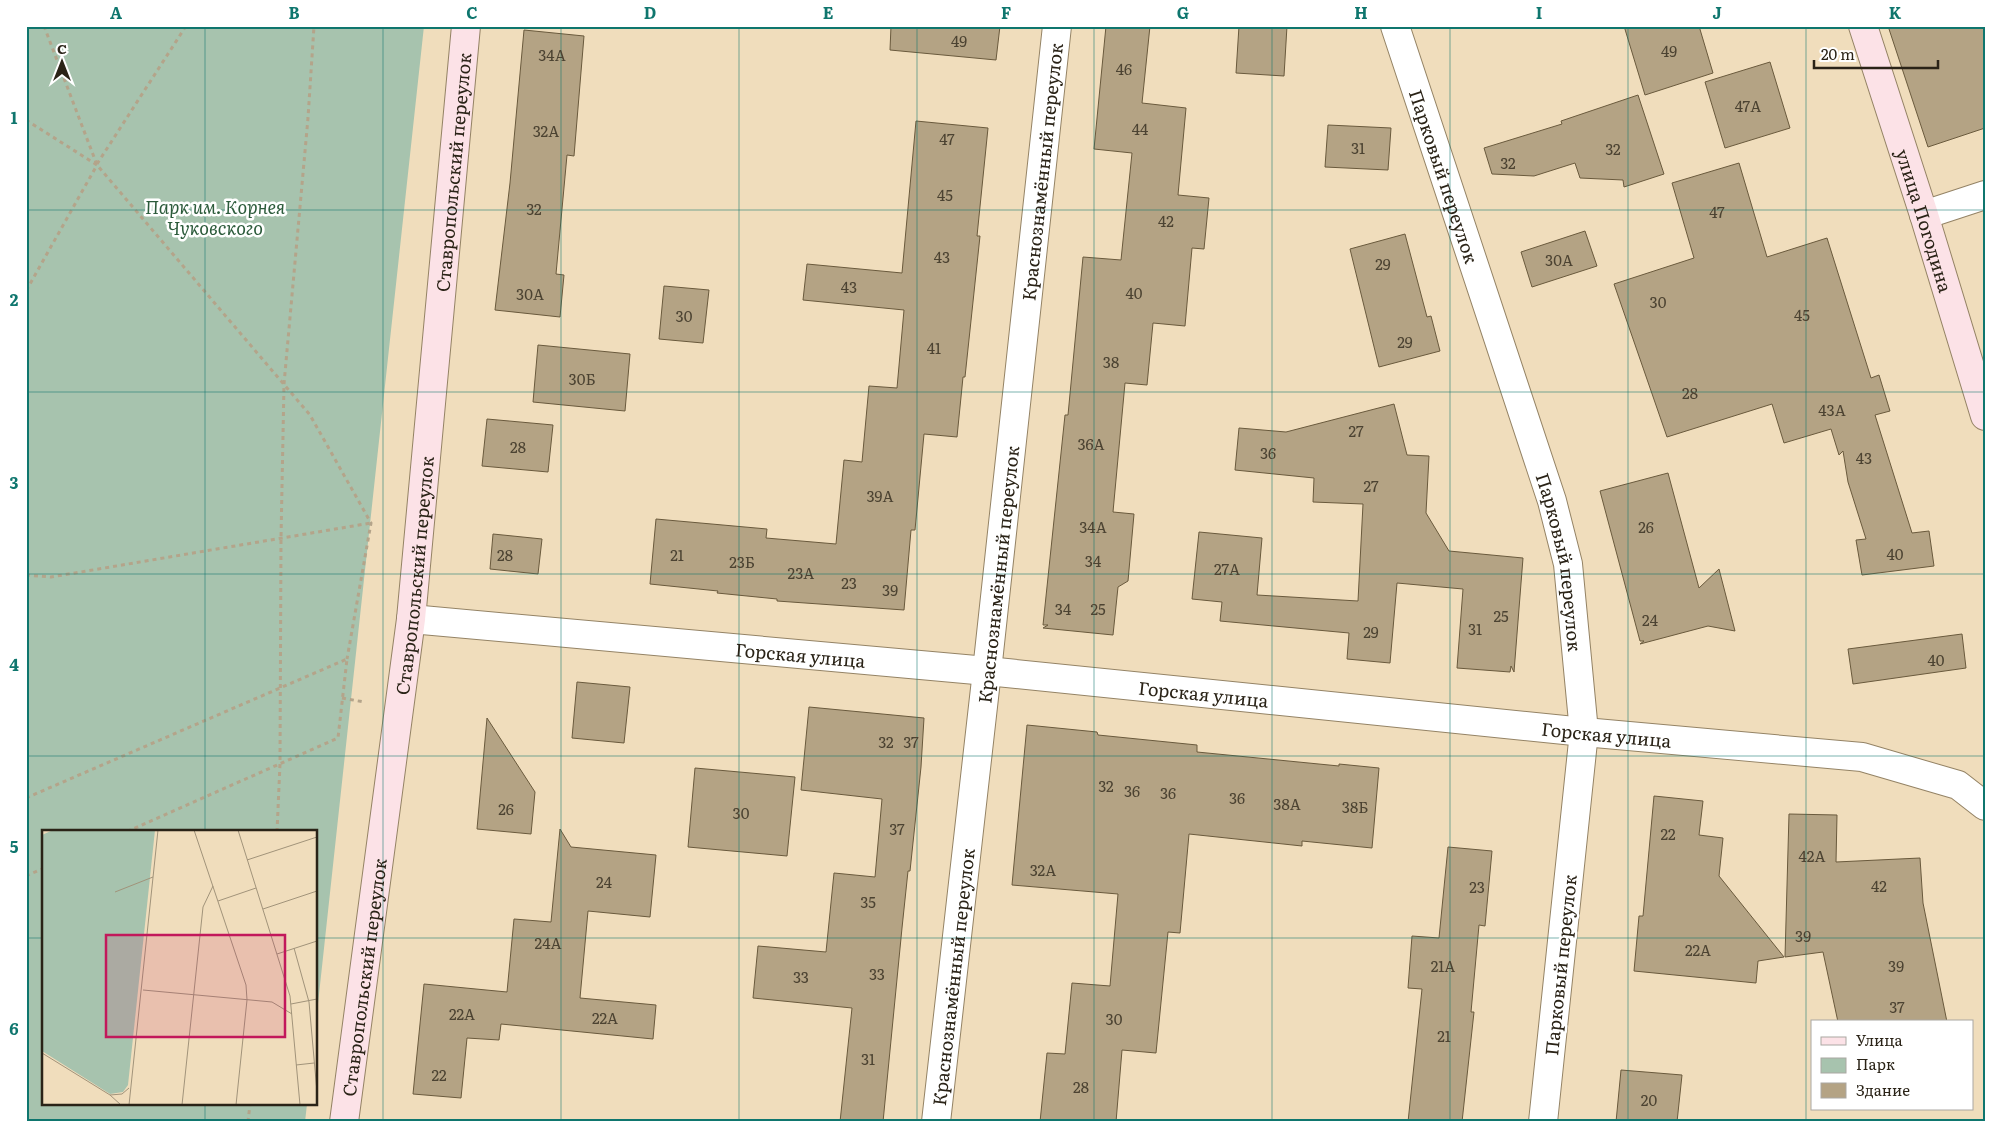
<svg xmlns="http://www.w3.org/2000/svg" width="2011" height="1148" viewBox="0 0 2011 1148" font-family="Literata,serif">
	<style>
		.green { fill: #a7c3ae }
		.building { fill: #b4a384; stroke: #6a5a3d }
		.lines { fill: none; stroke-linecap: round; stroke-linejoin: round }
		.street-casing { stroke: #948365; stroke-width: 30 }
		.secondary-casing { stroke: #948365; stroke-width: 30 }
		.path { stroke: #b4a48a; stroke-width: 3; stroke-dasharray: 4 4; stroke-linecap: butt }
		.street { stroke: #fff; stroke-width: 28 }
		.secondary { stroke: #fce2e7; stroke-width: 28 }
		.grid { fill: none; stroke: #0f766e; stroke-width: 1; stroke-opacity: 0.55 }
		.labels { text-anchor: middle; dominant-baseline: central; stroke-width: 5; stroke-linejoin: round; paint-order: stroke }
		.number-label { font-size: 15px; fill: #4c4332 }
		.street-label { font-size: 18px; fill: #2a2317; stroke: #fff }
		.park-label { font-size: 18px; font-style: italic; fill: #2c5b3b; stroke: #fff }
		.inset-road { fill: none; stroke: #a1937a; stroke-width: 1 }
		.view { fill: #c2185b; fill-opacity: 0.15; stroke: #c2185b; stroke-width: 2.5 }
		.inset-edge { fill: none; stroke: #2a2317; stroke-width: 2.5 }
		.neatline { fill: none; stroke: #0f766e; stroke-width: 2 }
		.grid-label { font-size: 16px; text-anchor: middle; font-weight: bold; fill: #0f766e }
	</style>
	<rect width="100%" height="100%" fill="#f0ddbc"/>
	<path class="green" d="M 26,26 L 424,26 L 316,1022 L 316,832 L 44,832 L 44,1104 L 307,1104 L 305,1122 L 26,1122 Z"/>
	<g class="building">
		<path d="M 891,26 L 1000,26 L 996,60 L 890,50 Z"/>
		<path d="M 1106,26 L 1150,26 L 1142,103 L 1186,108 L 1178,195 L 1209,198 L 1204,249 L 1192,248 L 1185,326 L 1153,323 L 1147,385 L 1125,383 L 1113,512 L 1134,514 L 1128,581 L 1118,587 L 1113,635 L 1043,628 L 1048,625 L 1043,625 L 1065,415 L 1068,415 L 1083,257 L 1121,260 L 1132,153 L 1094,149 Z"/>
		<path d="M 1239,26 L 1287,26 L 1284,76 L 1236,73 Z"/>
		<path d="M 1624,26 L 1699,26 L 1713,73 L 1645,95 Z"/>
		<path d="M 1888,26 L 1985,26 L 1985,128 L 1928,147 Z"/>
		<path d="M 524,30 L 584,36 L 574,156 L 567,155 L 556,274 L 564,275 L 560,317 L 495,310 L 510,183 Z"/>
		<path d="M 1770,62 L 1790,128 L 1725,148 L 1705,82 Z"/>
		<path d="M 1638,95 L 1664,174 L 1624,187 L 1623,180 L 1580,178 L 1575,163 L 1534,176 L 1492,174 L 1484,148 L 1562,124 L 1561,121 Z"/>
		<path d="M 916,121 L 988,128 L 977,236 L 980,236 L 965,377 L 963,377 L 957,437 L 924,434 L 915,530 L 911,530 L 904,610 L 777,601 L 777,599 L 717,593 L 718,591 L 650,584 L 656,519 L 767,529 L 766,538 L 836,544 L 844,460 L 862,462 L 869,386 L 897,388 L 904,310 L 803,300 L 807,264 L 902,273 Z"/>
		<path d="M 1328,125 L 1391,128 L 1388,170 L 1325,167 Z"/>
		<path d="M 1739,163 L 1767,257 L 1827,238 L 1871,378 L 1879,375 L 1890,411 L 1875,415 L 1912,533 L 1929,531 L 1934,566 L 1862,575 L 1856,540 L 1866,539 L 1848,482 L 1843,451 L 1839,455 L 1831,429 L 1784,443 L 1772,404 L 1667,437 L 1614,284 L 1694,258 L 1672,183 Z"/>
		<path d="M 1585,231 L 1597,266 L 1532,287 L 1521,252 Z"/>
		<path d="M 1405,234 L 1427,317 L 1431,316 L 1440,351 L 1379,367 L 1350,249 Z"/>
		<path d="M 664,286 L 709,290 L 703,343 L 659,339 Z"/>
		<path d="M 538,345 L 630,354 L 625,411 L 533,402 Z"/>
		<path d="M 1394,404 L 1407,455 L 1429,456 L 1426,513 L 1449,551 L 1523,558 L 1514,672 L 1511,666 L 1510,672 L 1457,668 L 1463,589 L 1397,583 L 1390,663 L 1347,659 L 1349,633 L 1220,621 L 1222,602 L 1192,599 L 1199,532 L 1262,538 L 1257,595 L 1358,601 L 1363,504 L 1313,502 L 1314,478 L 1235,470 L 1239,428 L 1286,432 Z"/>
		<path d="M 487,419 L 553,425 L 548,472 L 482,466 Z"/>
		<path d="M 1668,473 L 1699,588 L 1719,569 L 1735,631 L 1708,626 L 1640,644 L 1644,641 L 1640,641 L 1600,491 Z"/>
		<path d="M 493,534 L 542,539 L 538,574 L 490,569 Z"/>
		<path d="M 1962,634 L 1966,668 L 1853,684 L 1848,649 Z"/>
		<path d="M 577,682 L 630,687 L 624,743 L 572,738 Z"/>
		<path d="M 809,707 L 924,718 L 921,767 L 910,871 L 908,871 L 902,928 L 883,1122 L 840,1122 L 852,1008 L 753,998 L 758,946 L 826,952 L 834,873 L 875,877 L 882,799 L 801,790 Z"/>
		<path d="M 487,718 L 535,792 L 531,834 L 477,829 Z"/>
		<path d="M 1027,725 L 1097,732 L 1098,735 L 1197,745 L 1197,752 L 1339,766 L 1339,764 L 1379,768 L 1372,848 L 1302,841 L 1302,846 L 1189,834 L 1180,933 L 1168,932 L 1156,1053 L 1122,1050 L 1116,1122 L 1040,1122 L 1047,1053 L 1065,1054 L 1072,983 L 1110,986 L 1118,894 L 1012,885 Z"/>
		<path d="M 695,768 L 795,777 L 787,856 L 688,847 Z"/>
		<path d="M 1654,796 L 1703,801 L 1699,835 L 1723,838 L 1719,876 L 1784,957 L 1758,961 L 1756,983 L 1634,971 L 1639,916 L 1643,916 Z"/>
		<path d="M 1789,814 L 1837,815 L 1836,862 L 1920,858 L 1923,903 L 1947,1022 L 1838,1022 L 1823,952 L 1785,957 Z"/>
		<path d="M 560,829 L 571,847 L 656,855 L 650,917 L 588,911 L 580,998 L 656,1005 L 653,1039 L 501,1024 L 499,1040 L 467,1038 L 461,1098 L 413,1094 L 424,984 L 507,992 L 514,919 L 551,922 Z"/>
		<path d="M 1448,847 L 1492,851 L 1485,926 L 1479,925 L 1471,1012 L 1474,1012 L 1462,1122 L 1408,1122 L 1422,989 L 1408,988 L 1412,936 L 1439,938 Z"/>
		<path d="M 1621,1070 L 1682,1075 L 1677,1122 L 1616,1122 Z"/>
	</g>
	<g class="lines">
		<defs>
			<g id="street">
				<path id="s1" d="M 1395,26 L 1552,501 L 1568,564 L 1584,732 L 1543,1122"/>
				<path d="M 1924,215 L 1985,195"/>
				<path id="s2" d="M 411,619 L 987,671 L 1584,732 L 1862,757 L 1958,785 L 1985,806"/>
				<path id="s3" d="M 936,1122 L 987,671 L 1057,26"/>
			</g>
			<g id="secondary">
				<path id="s4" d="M 1863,26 L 1924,215 L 1985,416"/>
				<path id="s5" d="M 344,1122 L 411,619 L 466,26"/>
			</g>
		</defs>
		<use href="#street" class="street-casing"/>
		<use href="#secondary" class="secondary-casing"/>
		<g class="path">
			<path d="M 44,26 L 97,165 L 310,415 L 371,523 L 347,659"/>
			<path d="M 26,120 L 97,165 L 26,291"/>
			<path d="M 97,164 L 186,26"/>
			<path d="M 26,575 L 51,577 L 371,523"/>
			<path d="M 342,698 L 364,702"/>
			<path d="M 26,798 L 347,659 L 338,738 L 126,832"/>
			<path d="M 277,832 L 280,764 L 281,538 L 284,384 L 308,118 L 314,26"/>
			<path d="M 26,876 L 44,868"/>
			<path d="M 248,1122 L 250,1104"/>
		</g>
		<use href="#street" class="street"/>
		<use href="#secondary" class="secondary"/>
	</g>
	<path class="grid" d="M 205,26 L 205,832M 383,26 L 383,1122M 561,26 L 561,1122M 739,26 L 739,1122M 917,26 L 917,1122M 1094,26 L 1094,1122M 1272,26 L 1272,1122M 1450,26 L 1450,1122M 1628,26 L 1628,1122M 1806,26 L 1806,1122M 26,210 L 1985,210M 26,392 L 1985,392M 26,574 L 1985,574M 26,756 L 1985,756M 26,938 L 44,938M 316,938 L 1985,938M 205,1104 L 205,1122"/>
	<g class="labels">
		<g class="number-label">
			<text x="959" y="40">49</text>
			<text x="1669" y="50">49</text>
			<text x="552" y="54">34А</text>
			<text x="1124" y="68">46</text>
			<text x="1748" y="105">47А</text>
			<text x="1140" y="128">44</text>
			<text x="546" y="130">32А</text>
			<text x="947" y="138">47</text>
			<text x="1358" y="147">31</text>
			<text x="1613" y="148">32</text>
			<text x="1508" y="162">32</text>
			<text x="945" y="194">45</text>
			<text x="534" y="208">32</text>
			<text x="1717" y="211">47</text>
			<text x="1166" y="220">42</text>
			<text x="942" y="256">43</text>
			<text x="1559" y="259">30А</text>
			<text x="1383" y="263">29</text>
			<text x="849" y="286">43</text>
			<text x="1134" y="292">40</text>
			<text x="530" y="293">30А</text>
			<text x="1658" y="301">30</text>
			<text x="1802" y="314">45</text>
			<text x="684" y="315">30</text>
			<text x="1405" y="341">29</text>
			<text x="934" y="347">41</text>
			<text x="1111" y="361">38</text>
			<text x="582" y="378">30Б</text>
			<text x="1690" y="392">28</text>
			<text x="1832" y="409">43А</text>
			<text x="1356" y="430">27</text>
			<text x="1091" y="443">36А</text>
			<text x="518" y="446">28</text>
			<text x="1268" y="452">36</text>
			<text x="1864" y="457">43</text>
			<text x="1371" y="485">27</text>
			<text x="880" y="495">39А</text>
			<text x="1093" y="526">34А</text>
			<text x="1646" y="526">26</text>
			<text x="1895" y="553">40</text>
			<text x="505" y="554">28</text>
			<text x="677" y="554">21</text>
			<text x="1093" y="560">34</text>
			<text x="742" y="561">23Б</text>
			<text x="1227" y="568">27А</text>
			<text x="801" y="572">23А</text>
			<text x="849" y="582">23</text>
			<text x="890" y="589">39</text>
			<text x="1063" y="608">34</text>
			<text x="1098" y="608">25</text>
			<text x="1501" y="615">25</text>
			<text x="1650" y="619">24</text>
			<text x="1475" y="628">31</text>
			<text x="1371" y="631">29</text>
			<text x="1936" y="659">40</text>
			<text x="886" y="741">32</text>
			<text x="911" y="741">37</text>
			<text x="1106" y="785">32</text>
			<text x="1132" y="790">36</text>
			<text x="1168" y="792">36</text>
			<text x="1237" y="797">36</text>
			<text x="1287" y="803">38А</text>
			<text x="1355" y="806">38Б</text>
			<text x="506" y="808">26</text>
			<text x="741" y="812">30</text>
			<text x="897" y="828">37</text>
			<text x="1668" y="833">22</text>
			<text x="1812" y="855">42А</text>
			<text x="1043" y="869">32А</text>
			<text x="604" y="881">24</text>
			<text x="1879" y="885">42</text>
			<text x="1477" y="886">23</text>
			<text x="868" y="901">35</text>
			<text x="1803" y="935">39</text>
			<text x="548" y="942">24А</text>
			<text x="1698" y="949">22А</text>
			<text x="1443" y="965">21А</text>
			<text x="1896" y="965">39</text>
			<text x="877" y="973">33</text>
			<text x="801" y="976">33</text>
			<text x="1897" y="1006">37</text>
			<text x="462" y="1013">22А</text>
			<text x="605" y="1017">22А</text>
			<text x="1114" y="1018">30</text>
			<text x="1444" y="1035">21</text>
			<text x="868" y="1058">31</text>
			<text x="439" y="1074">22</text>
			<text x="1081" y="1086">28</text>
			<text x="1649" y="1099">20</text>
		</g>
		<g class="street-label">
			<text stroke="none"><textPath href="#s3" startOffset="956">Краснознамённый переулок</textPath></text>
			<text stroke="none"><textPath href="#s5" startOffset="956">Ставропольский переулок</textPath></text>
			<text stroke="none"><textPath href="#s1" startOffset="158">Парковый переулок</textPath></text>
			<text stroke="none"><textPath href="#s4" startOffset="204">улица Погодина</textPath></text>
			<text stroke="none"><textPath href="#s1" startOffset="562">Парковый переулок</textPath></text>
			<text stroke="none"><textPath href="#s3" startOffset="551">Краснознамённый переулок</textPath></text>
			<text stroke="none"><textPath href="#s5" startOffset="551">Ставропольский переулок</textPath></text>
			<text stroke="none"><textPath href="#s2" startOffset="391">Горская улица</textPath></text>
			<text stroke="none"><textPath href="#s2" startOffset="796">Горская улица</textPath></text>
			<text stroke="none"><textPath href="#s2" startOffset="1201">Горская улица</textPath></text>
			<text transform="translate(1560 965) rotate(-84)">Парковый переулок</text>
			<text stroke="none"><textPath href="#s5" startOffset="146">Ставропольский переулок</textPath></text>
			<text stroke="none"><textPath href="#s3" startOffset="146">Краснознамённый переулок</textPath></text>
		</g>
		<g class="park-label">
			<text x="215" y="206">Парк им. Корнея<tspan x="215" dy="21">Чуковского</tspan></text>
		</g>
	</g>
	<g transform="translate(42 830)">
		<rect width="275" height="275" fill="#f0ddbc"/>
		<path d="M 11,0 L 113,0 L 86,255 L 81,262 L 68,264 L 0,221 L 0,5 Z" fill="#a7c3ae"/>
		<path class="inset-road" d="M 152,0 L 204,155 L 205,170 L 194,275M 196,0 L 248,166 L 258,275M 205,30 L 275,7M 73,62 L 111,47M 176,71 L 214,58M 221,79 L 275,61M 252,118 L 267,172 L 275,262M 235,124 L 275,111M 101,160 L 230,172 L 250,184M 249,174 L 275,169M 0,223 L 68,265 L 79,275M 254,235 L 272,233M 68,265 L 80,264 L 87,258M 87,275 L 116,0M 140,275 L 161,77 L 171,56"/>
		<path class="view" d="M 64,105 L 243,105 L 243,207 L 64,207 Z"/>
		<rect width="275" height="275" class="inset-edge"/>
	</g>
	<rect width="2011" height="1148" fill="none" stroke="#ffffff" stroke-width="55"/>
	<rect x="1811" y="1020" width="162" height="90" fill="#ffffff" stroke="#aaa7a2"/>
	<rect x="1821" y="1037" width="25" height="8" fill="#fce2e7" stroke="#aaa7a2"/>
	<text x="1856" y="1046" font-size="15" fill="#2a2317">Улица</text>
	<rect x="1821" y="1058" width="25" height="15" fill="#a7c3ae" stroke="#aaa7a2"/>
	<text x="1856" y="1070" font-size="15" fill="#2a2317">Парк</text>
	<rect x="1821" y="1083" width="25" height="15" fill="#b4a384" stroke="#aaa7a2"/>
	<text x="1856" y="1096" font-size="15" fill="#2a2317">Здание</text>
	<g transform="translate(62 62)" stroke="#ffffff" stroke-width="4" paint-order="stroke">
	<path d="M0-4L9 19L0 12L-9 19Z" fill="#2a2317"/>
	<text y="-8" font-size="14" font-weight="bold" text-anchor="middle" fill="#2a2317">С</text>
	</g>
	<path d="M1814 60v8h124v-8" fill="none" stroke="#2a2317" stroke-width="2.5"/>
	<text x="1821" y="60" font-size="15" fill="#2a2317" stroke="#ffffff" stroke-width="4" paint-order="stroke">20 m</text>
	<rect x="28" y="28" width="1956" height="1092" class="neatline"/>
	<g class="grid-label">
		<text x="116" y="19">A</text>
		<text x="294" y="19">B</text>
		<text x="472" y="19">C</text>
		<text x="650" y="19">D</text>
		<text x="828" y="19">E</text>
		<text x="1006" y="19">F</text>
		<text x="1183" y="19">G</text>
		<text x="1361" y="19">H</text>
		<text x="1539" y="19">I</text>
		<text x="1717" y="19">J</text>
		<text x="1895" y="19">K</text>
		<text x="14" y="124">1</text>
		<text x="14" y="306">2</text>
		<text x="14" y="489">3</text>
		<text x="14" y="671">4</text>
		<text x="14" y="853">5</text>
		<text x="14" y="1035">6</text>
	</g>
</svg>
